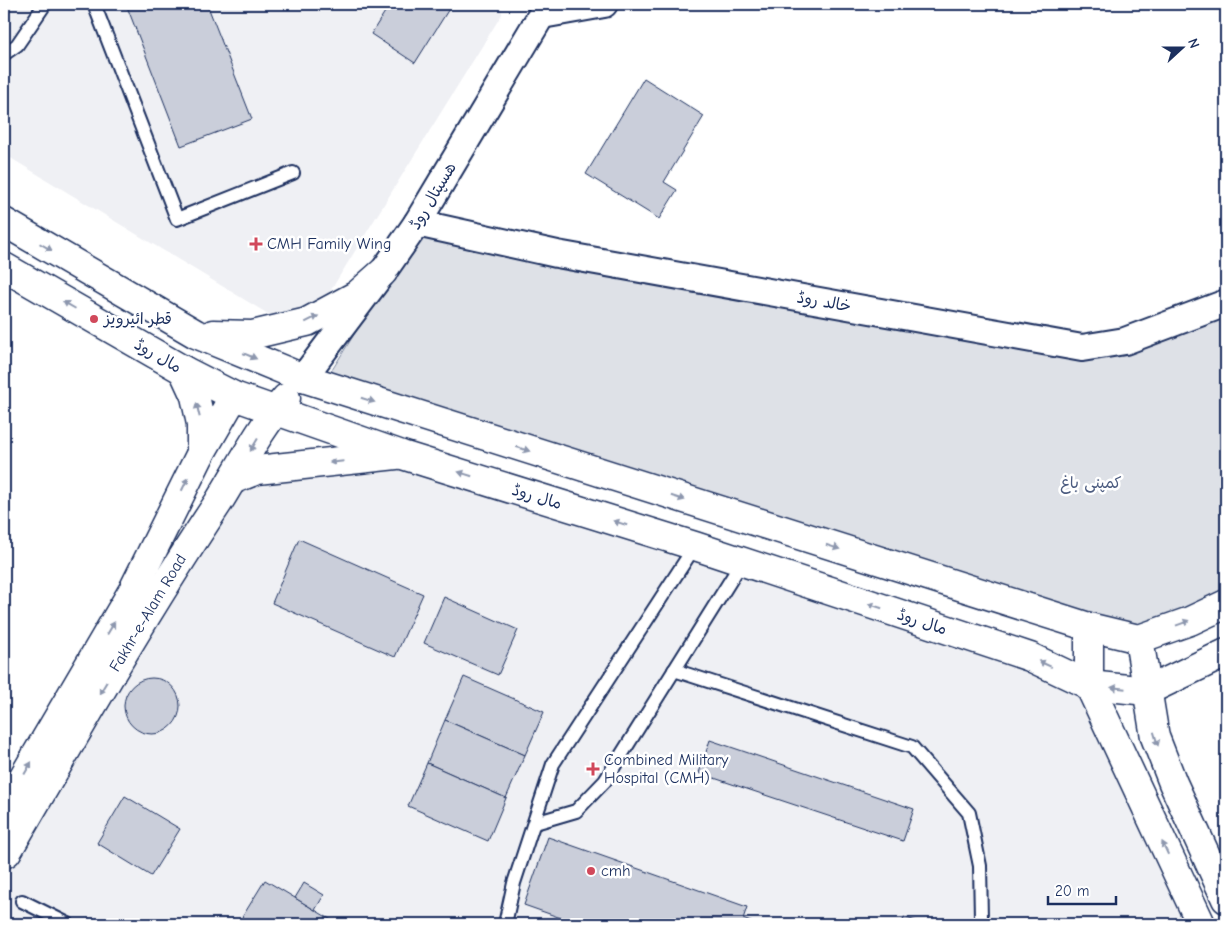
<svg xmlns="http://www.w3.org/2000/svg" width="1230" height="928" viewBox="0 0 1230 928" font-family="'Comic Neue','Playpen Sans Arabic',sans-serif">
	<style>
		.built { fill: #eff0f4 }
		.green { fill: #dee1e7; stroke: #7c88a2 }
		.building { fill: #caceda; stroke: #1b2f5e }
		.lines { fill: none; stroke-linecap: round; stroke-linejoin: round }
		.lane-casing { stroke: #1b2f5e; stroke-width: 16 }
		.street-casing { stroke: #1b2f5e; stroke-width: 30 }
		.secondary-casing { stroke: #1b2f5e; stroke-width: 31 }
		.lane { stroke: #fff; stroke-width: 12 }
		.street { stroke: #fff; stroke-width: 26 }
		.secondary { stroke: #fff; stroke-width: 28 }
		.oneway { fill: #8d97ae }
		.poi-dot { fill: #d1495b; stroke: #fff; stroke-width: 2 }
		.labels { text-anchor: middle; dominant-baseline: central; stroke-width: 5; stroke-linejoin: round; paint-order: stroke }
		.street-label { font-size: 16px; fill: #1b2f5e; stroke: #fff }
		.poi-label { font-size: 16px; fill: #1b2f5e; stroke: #fff; text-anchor: start }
		.park-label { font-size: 16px; fill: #4c5c80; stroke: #fff }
	</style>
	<rect width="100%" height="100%" fill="#fff"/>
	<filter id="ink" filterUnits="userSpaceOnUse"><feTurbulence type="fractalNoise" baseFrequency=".02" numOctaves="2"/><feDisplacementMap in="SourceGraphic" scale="10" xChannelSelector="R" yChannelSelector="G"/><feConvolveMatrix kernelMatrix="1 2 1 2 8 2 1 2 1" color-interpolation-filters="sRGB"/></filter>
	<g filter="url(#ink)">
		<g class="built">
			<path d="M 4,4 L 501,4 L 502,14 L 303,335 L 4,154 Z"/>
			<path d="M 402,455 L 1089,685 L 1201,924 L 9,924 L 4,921 L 4,854 L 232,480 Z"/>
		</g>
		<path class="green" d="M 423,223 L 1082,348 L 1226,303 L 1226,599 L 1139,639 L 324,383 Z"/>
		<g class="building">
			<path d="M 126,4 L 207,4 L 252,119 L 181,146 Z"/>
			<path d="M 390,4 L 452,4 L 415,63 L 371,34 Z"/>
			<path d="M 644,78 L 704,116 L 664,182 L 677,190 L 659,219 L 586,174 Z"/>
			<path d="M 299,539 L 423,594 L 395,657 L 272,603 Z"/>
			<path d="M 444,597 L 518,630 L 498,675 L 424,643 Z"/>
			<path d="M 464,677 L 544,712 L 525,755 L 445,720 Z"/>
			<circle cx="152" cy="706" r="28"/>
			<path d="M 445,720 L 525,755 L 506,798 L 427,763 Z"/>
			<path d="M 710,740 L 914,809 L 903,841 L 699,773 Z"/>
			<path d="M 427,763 L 506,798 L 488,841 L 408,806 Z"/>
			<path d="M 125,796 L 180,829 L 151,876 L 97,843 Z"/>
			<path d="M 548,837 L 747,907 L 743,919 L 756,924 L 578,924 L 524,905 Z"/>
			<path d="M 265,880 L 315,910 L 338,924 L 238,924 Z"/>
			<path d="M 304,883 L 324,895 L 315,910 L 295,898 Z"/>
			<path d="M 904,917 L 924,924 L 902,924 Z"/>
		</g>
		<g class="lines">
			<defs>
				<g id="lane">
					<path d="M 94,4 L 177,219 L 293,173"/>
					<path d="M 4,54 L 17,45 L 45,4"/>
					<path d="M 674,670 L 912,747 L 969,813 L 980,866 L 981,918 L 985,924"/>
					<path d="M 535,823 L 576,811 L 605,781 L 742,562"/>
					<path d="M 22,901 L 68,924"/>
					<path d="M 505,924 L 514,883 L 553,764 L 695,546"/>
				</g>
				<g id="street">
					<path d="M 542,15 L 604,4"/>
					<path d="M 417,223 L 557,254 L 1082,348 L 1125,341 L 1226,303"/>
					<path d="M 303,378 L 383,272 L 417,223 L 548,4"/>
				</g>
				<g id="secondary">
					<path d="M 4,222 L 196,334 L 303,378 L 1089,627 L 1139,639 L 1155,737 L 1173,783 L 1226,899"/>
					<path d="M 4,267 L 183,370 L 234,396 L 402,455 L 695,546 L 1030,657 L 1089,685 L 1147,691 L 1226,653"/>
					<path d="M 213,334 L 252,335 L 307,322 L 357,295 L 383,272"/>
					<path d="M 183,370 L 195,396 L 201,424 L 201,453"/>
					<path d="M 232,480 L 257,470 L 396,455"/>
					<path d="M 1089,627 L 1089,685 L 1201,924"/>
					<path d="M 1139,639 L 1190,621 L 1226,604"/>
					<path d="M 4,810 L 133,590 L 201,453 L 234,396"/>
					<path d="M 4,854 L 7,852 C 75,735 143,616 218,503 C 240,468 259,429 286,398"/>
				</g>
			</defs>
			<use href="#lane" class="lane-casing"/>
			<use href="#street" class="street-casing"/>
			<use href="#secondary" class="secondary-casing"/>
			<use href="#lane" class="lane"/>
			<use href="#street" class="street"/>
			<use href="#secondary" class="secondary"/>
		</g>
		<defs><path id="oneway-solid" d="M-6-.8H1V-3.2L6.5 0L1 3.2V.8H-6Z" transform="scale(1.25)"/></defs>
		<g class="oneway">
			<use href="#oneway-solid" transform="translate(46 247) rotate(30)"/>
			<use href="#oneway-solid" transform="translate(69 305) rotate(-150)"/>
			<use href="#oneway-solid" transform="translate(312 319) rotate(-26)"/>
			<use href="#oneway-solid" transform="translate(250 356) rotate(23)"/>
			<use href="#oneway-solid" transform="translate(368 400) rotate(18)"/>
			<use href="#oneway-solid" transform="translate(198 410) rotate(-103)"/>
			<use href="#oneway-solid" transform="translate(254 445) rotate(121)"/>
			<use href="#oneway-solid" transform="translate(523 449) rotate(18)"/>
			<use href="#oneway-solid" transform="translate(336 462) rotate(174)"/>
			<use href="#oneway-solid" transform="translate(465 474) rotate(-163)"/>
			<use href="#oneway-solid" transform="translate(185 484) rotate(-64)"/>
			<use href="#oneway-solid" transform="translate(678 498) rotate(18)"/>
			<use href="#oneway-solid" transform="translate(620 523) rotate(-163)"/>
			<use href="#oneway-solid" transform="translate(833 547) rotate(18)"/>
			<use href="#oneway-solid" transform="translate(875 606) rotate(-162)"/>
			<use href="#oneway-solid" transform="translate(1183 623) rotate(-20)"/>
			<use href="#oneway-solid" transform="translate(111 628) rotate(-59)"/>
			<use href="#oneway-solid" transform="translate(1045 664) rotate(-155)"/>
			<use href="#oneway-solid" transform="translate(103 688) rotate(121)"/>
			<use href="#oneway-solid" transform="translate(1118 688) rotate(-174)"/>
			<use href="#oneway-solid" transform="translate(1156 739) rotate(73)"/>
			<use href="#oneway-solid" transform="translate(28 768) rotate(-60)"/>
			<use href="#oneway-solid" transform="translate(1165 848) rotate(-115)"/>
		</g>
	</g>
	<g class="poi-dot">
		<path d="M253.5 236.5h5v5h5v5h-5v5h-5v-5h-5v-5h5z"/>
		<circle cx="94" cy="319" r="5"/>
		<path d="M590.5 761.5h5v5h5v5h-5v5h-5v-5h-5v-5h5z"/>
		<circle cx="591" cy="871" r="5"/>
	</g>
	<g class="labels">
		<g class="street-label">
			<text transform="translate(433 196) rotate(-59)">ھسپتال روڈ</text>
			<text transform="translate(824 302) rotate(10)">خالد روڈ</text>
			<text transform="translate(158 356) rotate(30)">مال روڈ</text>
			<text transform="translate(537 497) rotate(17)">مال روڈ</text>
			<text transform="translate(148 613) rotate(-59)">Fakhr-e-Alam Road</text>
			<text transform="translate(922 622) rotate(18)">مال روڈ</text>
		</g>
		<g class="poi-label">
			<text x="267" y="244">CMH Family Wing</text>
			<text x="104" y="319">قطر ائیرویز</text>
			<text x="604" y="760">Combined Military<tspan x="604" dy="18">Hospital (CMH)</tspan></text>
			<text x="601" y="871">cmh</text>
		</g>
		<g class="park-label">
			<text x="1091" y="483">کمپنی باغ</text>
		</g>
	</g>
	<rect width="1230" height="928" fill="none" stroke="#fff" stroke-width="20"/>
	<rect x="10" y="10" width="1210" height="908" fill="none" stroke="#1b2f5e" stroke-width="2" filter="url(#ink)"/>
	<g transform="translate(1182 48) rotate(69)" stroke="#ffffff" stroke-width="4" paint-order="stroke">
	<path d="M0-4L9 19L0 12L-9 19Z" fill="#1b2f5e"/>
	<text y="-8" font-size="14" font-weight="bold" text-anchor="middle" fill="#1b2f5e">N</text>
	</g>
	<path d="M1048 896v8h68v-8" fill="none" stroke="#1b2f5e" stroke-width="2.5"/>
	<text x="1055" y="896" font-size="15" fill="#1b2f5e" stroke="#ffffff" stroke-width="4" paint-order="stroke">20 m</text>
</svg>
